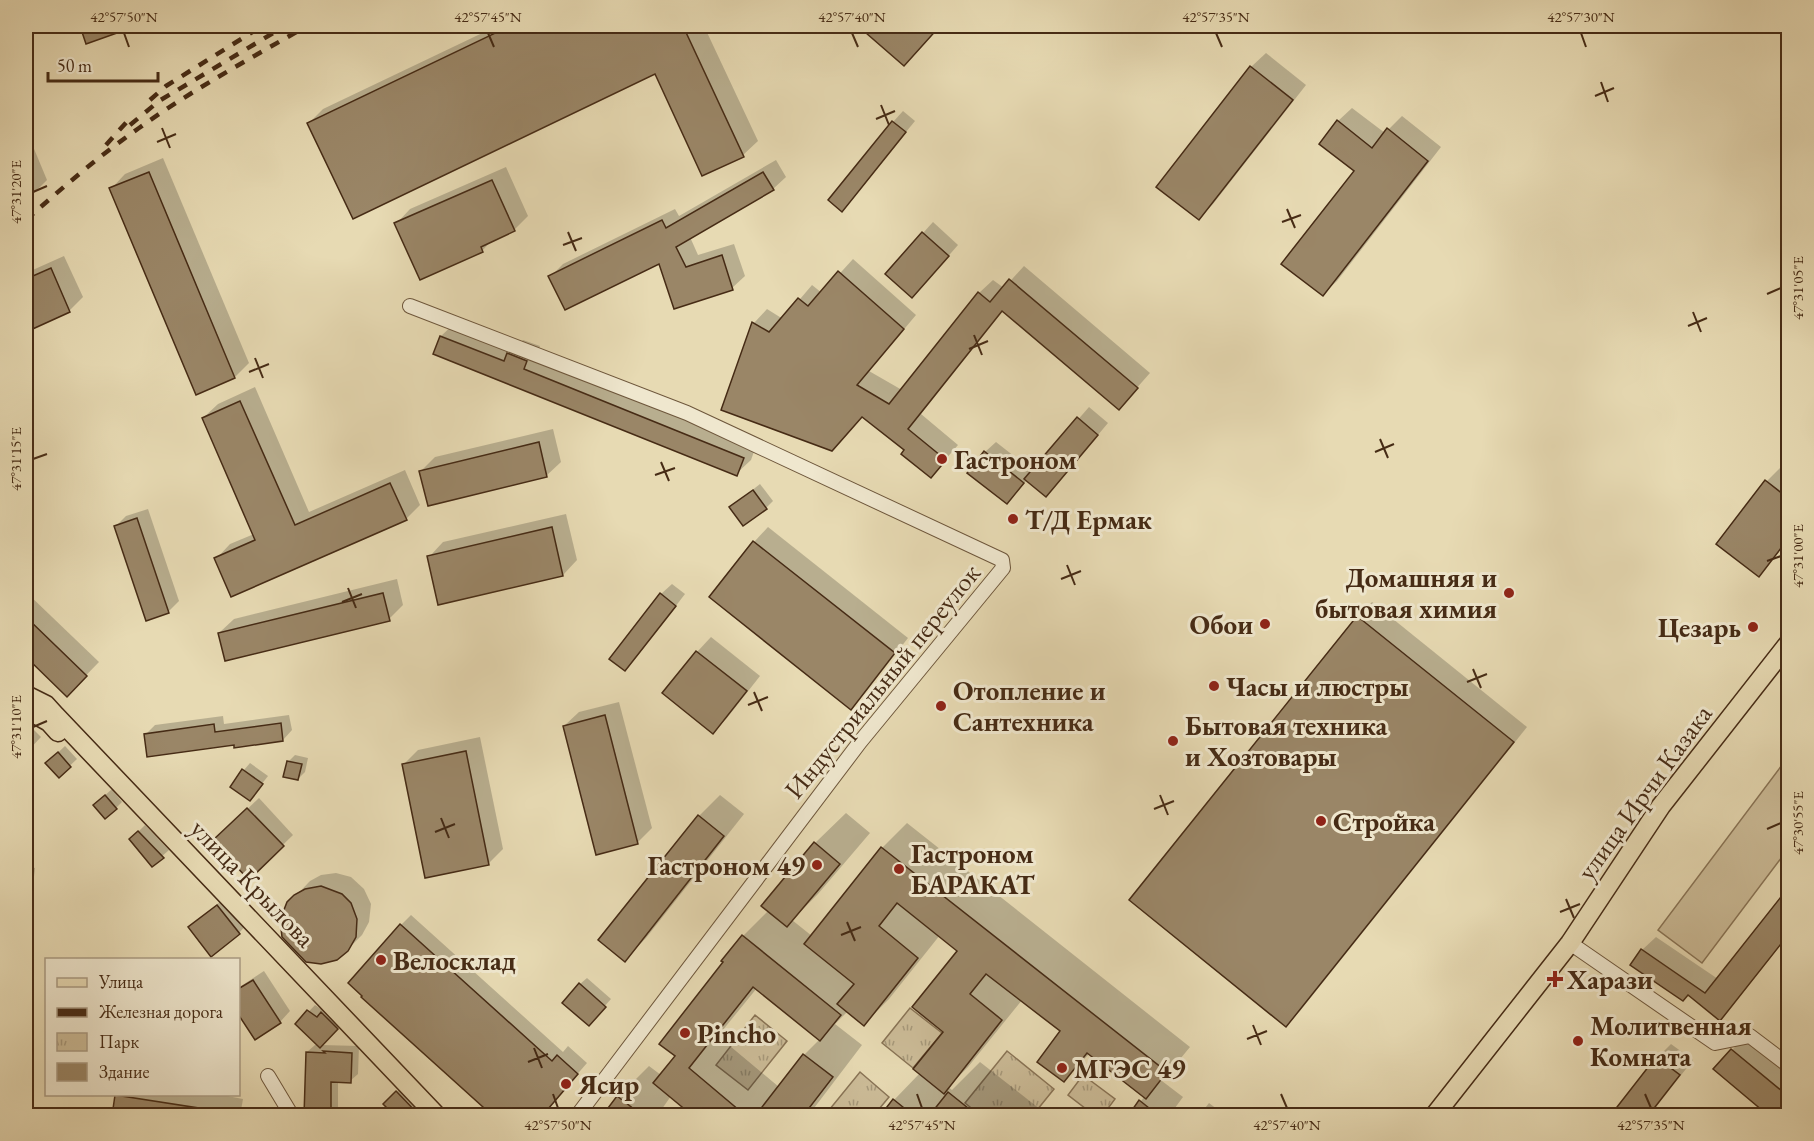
<svg xmlns="http://www.w3.org/2000/svg" width="1814" height="1141" viewBox="0 0 1814 1141" font-family="'EB Garamond',serif">
	<style>
		.grass { fill: #ccbc98; stroke: #897456; stroke-width: 1.5 }
		.park { fill: url(#park-tufts); stroke: #897456; stroke-width: 1.5 }
		.shadow { fill: #0003; fill-rule: evenodd }
		.building { fill: #9a8667; stroke: #462b15; stroke-width: 1.5 }
		.lines { fill: none; stroke-linecap: round; stroke-linejoin: round }
		.minor-casing { stroke: #6e573c; stroke-width: 16 }
		.major-casing { stroke: #462b15; stroke-width: 21 }
		.minor { stroke: #efe7ce; stroke-width: 14 }
		.major { stroke: #e7dab3; stroke-width: 18 }
		.rail { stroke: #462b15; stroke-width: 4.5; stroke-dasharray: 10 10; stroke-linecap: butt }
		.ticks { fill: none; stroke: #462b15; stroke-width: 2 }
		.poi-dot { fill: #8f2418; stroke: #efe7ce; stroke-width: 2 }
		.labels { text-anchor: middle; dominant-baseline: central; stroke-width: 6; stroke-linejoin: round; paint-order: stroke }
		.poi-label { font-size: 27px; font-weight: bold; fill: #462b15; stroke: #efe7ce; text-anchor: start }
		.street-label { font-size: 27px; fill: #462b15; stroke: #efe7ce }
		.neatline { fill: none; stroke: #462b15; stroke-width: 2 }
		.ticks-label { font-size: 15px; text-anchor: middle; fill: #462b15 }
	</style>
	<defs>
		<pattern id="park-tufts" width="24" height="20" patternUnits="userSpaceOnUse" patternTransform="scale(1.5)"><rect width="24" height="20" fill="#ccbc98"/><path d="M3 7l-1-3M5 7V3M7 7l1-3M15 17l-1-3M17 17v-4M19 17l1-3" fill="none" stroke="#a7997b"/></pattern>
	</defs>
	<rect width="100%" height="100%" fill="#e7dab3"/>
	<filter id="stains"><feTurbulence type="fractalNoise" baseFrequency=".00333" numOctaves="4"/><feColorMatrix values="0 0 0 0 .2 0 0 0 0 .09 0 0 0 0 .02 0 0 0 .5 -.17"/></filter>
	<radialGradient id="worn" r=".72"><stop offset=".6" stop-color="#630" stop-opacity="0"/><stop offset="1" stop-color="#630" stop-opacity=".3"/></radialGradient>
	<path class="grass" d="M 1788,757 L 1788,849 L 1702,963 L 1658,930 Z"/>
	<g class="park">
		<path d="M 910,1008 L 942,1033 L 913,1068 L 882,1043 Z"/>
		<path d="M 755,1015 L 787,1041 L 748,1090 L 716,1065 Z"/>
		<path d="M 1007,1051 L 1054,1089 L 1033,1115 L 980,1115 L 965,1103 Z"/>
		<path d="M 860,1072 L 889,1097 L 874,1115 L 825,1115 Z"/>
		<path d="M 1083,1075 L 1115,1099 L 1103,1115 L 1094,1115 L 1068,1095 Z"/>
	</g>
	<g class="shadow">
		<path d="M 81,26 L 135,26 L 87,42 Z"/>
		<path d="M 497,26 L 704,26 L 758,141 L 743,155 L 656,72 L 309,123 L 323,109 Z"/>
		<path d="M 860,26 L 940,26 L 904,64 Z"/>
		<path d="M 1266,53 L 1306,85 L 1213,204 L 1199,218 L 1159,187 L 1251,67 Z"/>
		<path d="M 1352,108 L 1385,133 L 1402,116 L 1441,147 L 1337,281 L 1323,294 L 1356,171 L 1338,121 Z"/>
		<path d="M 903,111 L 915,121 L 842,210 L 893,122 Z"/>
		<path d="M 27,132 L 47,180 L 33,194 L 26,197 Z"/>
		<path d="M 163,158 L 249,363 L 235,377 L 111,189 L 125,174 Z"/>
		<path d="M 776,160 L 786,177 L 773,189 L 690,237 L 698,255 L 734,244 L 745,276 L 732,288 L 660,262 L 550,277 L 563,264 L 675,209 L 679,216 Z"/>
		<path d="M 506,167 L 528,216 L 514,230 L 493,239 L 482,251 L 396,224 L 410,209 Z"/>
		<path d="M 933,222 L 958,245 L 923,285 L 923,233 Z"/>
		<path d="M 64,256 L 83,297 L 69,311 L 26,330 L 26,273 Z"/>
		<path d="M 853,259 L 916,315 L 869,371 L 902,390 L 979,293 L 993,280 L 1004,288 L 1024,266 L 1150,373 L 1119,408 L 1003,311 L 921,414 L 958,445 L 931,476 L 906,450 L 863,415 L 723,409 L 754,323 L 767,309 L 783,319 L 812,285 L 822,293 Z"/>
		<path d="M 456,322 L 516,347 L 523,340 L 540,346 L 537,354 L 757,443 L 751,460 L 736,474 L 435,353 L 441,336 Z"/>
		<path d="M 255,387 L 309,512 L 405,470 L 420,505 L 406,519 L 216,559 L 230,544 L 254,534 L 203,418 L 218,404 Z"/>
		<path d="M 1089,407 L 1108,423 L 1056,485 L 1027,480 L 1007,502 L 985,452 L 996,442 L 1033,471 Z"/>
		<path d="M 553,429 L 561,462 L 546,476 L 421,471 L 435,457 Z"/>
		<path d="M 1781,467 L 1788,473 L 1788,541 L 1759,575 L 1767,481 Z"/>
		<path d="M 760,484 L 773,501 L 766,508 L 731,507 Z"/>
		<path d="M 148,509 L 179,601 L 168,612 L 115,527 L 126,516 Z"/>
		<path d="M 566,514 L 577,560 L 563,575 L 439,603 L 429,557 L 443,542 Z"/>
		<path d="M 768,527 L 908,638 L 865,693 L 850,708 L 711,597 L 754,542 Z"/>
		<path d="M 397,579 L 403,605 L 389,619 L 219,633 L 234,619 Z"/>
		<path d="M 672,584 L 685,594 L 635,659 L 625,669 L 661,594 Z"/>
		<path d="M 26,592 L 99,662 L 67,695 L 26,654 Z"/>
		<path d="M 1372,602 L 1527,727 L 1300,1011 L 1286,1025 L 1131,900 L 1358,617 Z"/>
		<path d="M 711,637 L 760,676 L 727,718 L 713,732 L 664,693 L 697,652 Z"/>
		<path d="M 619,702 L 652,828 L 637,843 L 564,726 L 579,712 Z"/>
		<path d="M 289,715 L 292,730 L 283,740 L 235,743 L 146,734 L 155,725 L 223,716 L 224,724 Z"/>
		<path d="M 28,724 L 41,737 L 26,753 L 26,726 Z"/>
		<path d="M 480,737 L 503,849 L 488,864 L 404,764 L 418,750 Z"/>
		<path d="M 65,746 L 77,759 L 59,776 L 47,763 Z"/>
		<path d="M 295,755 L 308,758 L 305,772 L 298,779 L 288,762 Z"/>
		<path d="M 250,763 L 268,776 L 250,799 L 244,770 Z"/>
		<path d="M 112,789 L 122,802 L 116,808 L 102,798 Z"/>
		<path d="M 720,795 L 744,814 L 646,938 L 625,960 L 699,816 Z"/>
		<path d="M 259,798 L 293,835 L 249,878 L 214,841 Z"/>
		<path d="M 846,813 L 870,833 L 818,894 L 792,920 L 812,936 L 882,848 L 907,823 L 1190,1047 L 1162,1081 L 1183,1097 L 1169,1116 L 1129,1116 L 1145,1096 L 1090,1053 L 1064,1080 L 1062,1031 L 1022,1000 L 968,1067 L 948,1087 L 952,1090 L 980,1062 L 1045,1113 L 1043,1116 L 882,1116 L 894,1100 L 920,1073 L 945,1032 L 959,950 L 940,935 L 889,999 L 864,1024 L 848,1011 L 835,1024 L 862,1045 L 808,1116 L 757,1116 L 761,1110 L 760,1109 L 753,1116 L 695,1116 L 671,1096 L 657,1116 L 604,1116 L 618,1097 L 649,1066 L 661,1075 L 677,1056 L 725,962 L 743,936 L 769,910 L 815,843 ZM 757,988 L 820,1039 L 804,1055 L 779,1087 L 718,1036 Z"/>
		<path d="M 145,825 L 169,850 L 152,865 L 131,839 Z"/>
		<path d="M 26,866 L 35,868 L 26,947 Z"/>
		<path d="M 336,873 L 351,877 L 364,889 L 371,904 L 369,922 L 362,935 L 347,950 L 289,903 L 310,881 L 321,875 Z"/>
		<path d="M 1788,891 L 1788,936 L 1733,1005 L 1720,1019 L 1642,950 L 1656,937 L 1718,979 Z"/>
		<path d="M 228,895 L 249,922 L 239,933 L 190,927 Z"/>
		<path d="M 411,915 L 563,1052 L 568,1046 L 587,1063 L 541,1116 L 401,925 Z"/>
		<path d="M 264,971 L 290,1011 L 280,1022 L 238,1011 L 238,988 Z"/>
		<path d="M 587,978 L 611,999 L 595,1017 L 580,984 Z"/>
		<path d="M 315,1005 L 324,1011 L 329,1006 L 344,1021 L 321,1045 L 359,1046 L 358,1074 L 350,1081 L 338,1080 L 338,1108 L 342,1108 L 343,1116 L 310,1116 L 307,1052 L 315,1045 L 319,1045 L 297,1024 Z"/>
		<path d="M 1753,1029 L 1788,1058 L 1788,1116 L 1771,1116 L 1732,1050 Z"/>
		<path d="M 1671,1044 L 1693,1060 L 1649,1116 L 1612,1116 L 1657,1058 Z"/>
		<path d="M 403,1085 L 429,1111 L 424,1116 L 397,1116 L 385,1104 Z"/>
		<path d="M 117,1094 L 217,1094 L 243,1099 L 240,1116 L 113,1116 Z"/>
		<path d="M 1209,1103 L 1226,1116 L 1199,1116 Z"/>
	</g>
	<g class="building">
		<path d="M 80,26 L 134,26 L 134,27 L 86,44 Z"/>
		<path d="M 510,26 L 683,26 L 744,157 L 702,176 L 655,74 L 353,219 L 307,123 Z"/>
		<path d="M 858,26 L 940,26 L 904,66 Z"/>
		<path d="M 1250,66 L 1293,100 L 1199,220 L 1156,187 Z"/>
		<path d="M 1337,120 L 1372,148 L 1387,128 L 1428,161 L 1323,296 L 1281,264 L 1354,171 L 1319,144 Z"/>
		<path d="M 892,121 L 906,132 L 842,212 L 828,200 Z"/>
		<path d="M 149,172 L 235,378 L 196,395 L 109,188 Z"/>
		<path d="M 763,172 L 774,190 L 676,247 L 686,267 L 722,255 L 733,290 L 674,309 L 659,264 L 565,310 L 548,276 L 662,220 L 666,228 Z"/>
		<path d="M 492,180 L 515,231 L 481,247 L 483,252 L 420,280 L 394,223 Z"/>
		<path d="M 922,232 L 949,256 L 912,298 L 885,274 Z"/>
		<path d="M 51,268 L 70,312 L 26,332 L 26,279 Z"/>
		<path d="M 838,271 L 904,329 L 857,385 L 889,404 L 978,292 L 990,302 L 1009,279 L 1138,388 L 1119,410 L 1002,311 L 908,429 L 946,460 L 931,478 L 901,454 L 904,450 L 862,417 L 832,451 L 721,410 L 752,322 L 769,332 L 798,298 L 808,306 Z"/>
		<path d="M 440,336 L 504,361 L 507,353 L 527,361 L 524,369 L 744,458 L 737,476 L 433,354 Z"/>
		<path d="M 240,401 L 295,525 L 390,483 L 407,520 L 231,597 L 214,558 L 255,540 L 202,418 Z"/>
		<path d="M 1077,417 L 1098,435 L 1046,497 L 1024,479 Z"/>
		<path d="M 539,442 L 547,477 L 428,506 L 419,471 Z"/>
		<path d="M 984,451 L 1024,483 L 1007,504 L 967,473 Z"/>
		<path d="M 1765,480 L 1788,498 L 1788,539 L 1759,577 L 1716,544 Z"/>
		<path d="M 753,490 L 767,509 L 743,526 L 729,507 Z"/>
		<path d="M 137,518 L 169,613 L 146,621 L 114,526 Z"/>
		<path d="M 552,527 L 563,576 L 438,605 L 427,556 Z"/>
		<path d="M 753,541 L 895,653 L 851,710 L 709,597 Z"/>
		<path d="M 383,593 L 390,621 L 225,661 L 218,633 Z"/>
		<path d="M 660,593 L 676,606 L 625,671 L 609,659 Z"/>
		<path d="M 1357,616 L 1514,742 L 1286,1027 L 1129,900 Z"/>
		<path d="M 26,617 L 87,676 L 67,697 L 26,657 Z"/>
		<path d="M 696,651 L 747,691 L 713,734 L 662,693 Z"/>
		<path d="M 605,715 L 638,844 L 596,855 L 563,726 Z"/>
		<path d="M 281,723 L 283,741 L 234,748 L 234,745 L 147,757 L 144,734 L 214,724 L 215,732 Z"/>
		<path d="M 466,751 L 489,865 L 425,878 L 402,764 Z"/>
		<path d="M 58,752 L 71,767 L 59,778 L 45,763 Z"/>
		<path d="M 287,761 L 302,764 L 298,780 L 283,777 Z"/>
		<path d="M 242,769 L 263,784 L 250,801 L 230,787 Z"/>
		<path d="M 105,795 L 117,809 L 105,819 L 93,805 Z"/>
		<path d="M 247,808 L 284,846 L 249,880 L 212,841 Z"/>
		<path d="M 698,815 L 724,836 L 625,962 L 598,940 Z"/>
		<path d="M 138,831 L 164,858 L 152,867 L 129,839 Z"/>
		<path d="M 814,842 L 840,864 L 787,927 L 761,906 Z"/>
		<path d="M 881,847 L 1167,1072 L 1146,1099 L 1087,1053 L 1064,1082 L 1037,1062 L 1060,1031 L 986,974 L 970,994 L 1002,1020 L 944,1094 L 913,1069 L 943,1032 L 912,1007 L 957,951 L 897,903 L 879,926 L 918,958 L 864,1026 L 837,1004 L 854,984 L 804,944 Z"/>
		<path d="M 321,886 L 342,894 L 351,903 L 357,919 L 356,937 L 348,951 L 337,960 L 321,964 L 306,962 L 282,937 L 280,920 L 287,902 L 294,895 L 305,889 Z"/>
		<path d="M 1788,888 L 1788,935 L 1720,1021 L 1688,995 L 1683,1001 L 1630,965 L 1641,949 L 1705,993 Z"/>
		<path d="M 217,905 L 240,934 L 211,957 L 188,927 Z"/>
		<path d="M 400,924 L 552,1061 L 557,1055 L 578,1074 L 542,1116 L 493,1116 L 361,997 L 362,996 L 348,983 Z"/>
		<path d="M 742,935 L 841,1015 L 820,1041 L 753,987 L 689,1068 L 746,1116 L 693,1116 L 653,1083 L 675,1056 L 659,1044 L 723,962 L 721,961 Z"/>
		<path d="M 253,980 L 281,1023 L 255,1040 L 238,1014 L 238,989 Z"/>
		<path d="M 579,983 L 606,1007 L 589,1026 L 562,1003 Z"/>
		<path d="M 307,1010 L 317,1017 L 321,1012 L 338,1029 L 320,1048 L 295,1024 Z"/>
		<path d="M 1731,1049 L 1788,1096 L 1788,1116 L 1769,1116 L 1713,1069 Z"/>
		<path d="M 323,1051 L 352,1053 L 351,1083 L 331,1082 L 331,1116 L 304,1116 L 306,1052 L 325,1053 Z"/>
		<path d="M 803,1054 L 833,1077 L 803,1116 L 755,1116 Z"/>
		<path d="M 1656,1057 L 1680,1075 L 1648,1116 L 1610,1116 Z"/>
		<path d="M 396,1091 L 420,1116 L 395,1116 L 383,1104 Z"/>
		<path d="M 948,1092 L 978,1116 L 929,1116 Z"/>
		<path d="M 115,1095 L 205,1109 L 204,1116 L 112,1116 Z"/>
		<path d="M 617,1096 L 643,1116 L 602,1116 Z"/>
		<path d="M 893,1099 L 914,1116 L 880,1116 Z"/>
		<path d="M 1139,1100 L 1159,1116 L 1128,1116 Z"/>
	</g>
	<g class="lines">
		<defs>
			<g id="minor">
				<path d="M 410,306 L 687,413 L 1002,560 L 1003,568 L 860,742 L 577,1116"/>
				<path d="M 1570,943 L 1715,1043 L 1750,1036 L 1788,1065"/>
				<path d="M 268,1076 L 292,1116"/>
			</g>
			<g id="major">
				<path d="M 26,695 L 46,705 L 56,716 L 437,1116"/>
				<path d="M 26,709 L 49,722 L 58,732"/>
				<path d="M 1434,1116 L 1570,943 L 1661,806 L 1788,644"/>
			</g>
		</defs>
		<use href="#minor" class="minor-casing"/>
		<use href="#major" class="major-casing"/>
		<use href="#minor" class="minor"/>
		<use href="#major" class="major"/>
		<g class="rail">
			<path d="M 150,100 L 166,86 L 262,26"/>
			<path d="M 130,125 L 159,101 L 285,26"/>
			<path d="M 106,145 L 132,116"/>
			<path d="M 26,220 C 62,188 99,156 139,128 C 192,90 251,58 307,26"/>
		</g>
	</g>
	<path class="ticks" d="M 124,33 L 129,47M 488,33 L 494,47M 852,33 L 858,47M 1216,33 L 1222,47M 1581,33 L 1586,47M 1601,82 L 1608,102M 1595,96 L 1614,88M 881,105 L 889,125M 876,119 L 895,111M 162,128 L 170,148M 157,142 L 176,134M 33,192 L 47,186M 1287,209 L 1295,228M 1282,222 L 1301,215M 568,232 L 576,251M 563,245 L 582,238M 1767,294 L 1781,288M 1693,312 L 1701,332M 1688,326 L 1707,318M 974,335 L 982,355M 969,349 L 988,341M 255,358 L 263,378M 249,372 L 269,364M 1380,439 L 1388,458M 1375,452 L 1394,444M 33,459 L 47,454M 661,462 L 669,481M 655,475 L 675,468M 1767,561 L 1781,556M 1067,565 L 1075,585M 1061,579 L 1081,571M 348,588 L 356,608M 342,602 L 362,594M 1473,669 L 1481,688M 1467,682 L 1487,674M 754,692 L 762,711M 748,705 L 768,697M 33,727 L 47,721M 1160,795 L 1168,815M 1154,809 L 1174,801M 441,818 L 449,838M 1767,829 L 1781,823M 435,832 L 455,824M 1566,899 L 1574,918M 1560,912 L 1580,904M 847,922 L 855,941M 841,935 L 861,927M 1253,1025 L 1261,1045M 1247,1039 L 1267,1031M 534,1048 L 542,1068M 528,1062 L 548,1054M 553,1094 L 558,1108M 917,1094 L 922,1108M 1281,1094 L 1287,1108M 1645,1094 L 1651,1108"/>
	<g class="poi-dot">
		<circle cx="942" cy="459" r="6"/>
		<circle cx="1013" cy="519" r="6"/>
		<circle cx="1509" cy="593" r="6"/>
		<circle cx="1265" cy="624" r="6"/>
		<circle cx="1753" cy="627" r="6"/>
		<circle cx="1214" cy="686" r="6"/>
		<circle cx="941" cy="706" r="6"/>
		<circle cx="1173" cy="741" r="6"/>
		<circle cx="1321" cy="821" r="6"/>
		<circle cx="817" cy="865" r="6"/>
		<circle cx="899" cy="869" r="6"/>
		<circle cx="381" cy="960" r="6"/>
		<path d="M1552 970h6v6h6v6h-6v6h-6v-6h-6v-6h6z"/>
		<circle cx="685" cy="1033" r="6"/>
		<circle cx="1578" cy="1041" r="6"/>
		<circle cx="1062" cy="1068" r="6"/>
		<circle cx="566" cy="1084" r="6"/>
	</g>
	<g class="labels">
		<g class="poi-label">
			<text x="954" y="459">Гастроном</text>
			<text x="1025" y="519">Т/Д Ермак</text>
			<text x="1497" y="577" text-anchor="end">Домашняя и<tspan x="1497" dy="31">бытовая химия</tspan></text>
			<text x="1253" y="624" text-anchor="end">Обои</text>
			<text x="1741" y="627" text-anchor="end">Цезарь</text>
			<text x="1226" y="686">Часы и люстры</text>
			<text x="953" y="690">Отопление и<tspan x="953" dy="31">Сантехника</tspan></text>
			<text x="1185" y="725">Бытовая техника<tspan x="1185" dy="31">и Хозтовары</tspan></text>
			<text x="1333" y="821">Стройка</text>
			<text x="911" y="853">Гастроном<tspan x="911" dy="31">БАРАКАТ</tspan></text>
			<text x="805" y="865" text-anchor="end">Гастроном 49</text>
			<text x="393" y="960">Велосклад</text>
			<text x="1567" y="979">Харази</text>
			<text x="1590" y="1025">Молитвенная<tspan x="1590" dy="31">Комната</tspan></text>
			<text x="697" y="1033">Pincho</text>
			<text x="1074" y="1068">МГЭС 49</text>
			<text x="578" y="1084">Ясир</text>
		</g>
		<g class="street-label">
			<text transform="translate(882 681) rotate(-51)">Индустриальный переулок</text>
			<text transform="translate(1644 792) rotate(-54)">улица Ирчи Казака</text>
			<text transform="translate(253 883) rotate(46)">улица Крылова</text>
		</g>
	</g>
	<rect width="1814" height="1141" fill="none" stroke="#e7dab3" stroke-width="66"/>
	<rect x="45" y="958" width="195" height="138" fill="#efe7ce" stroke="#ab9c84" stroke-width="1.5"/>
	<rect x="57" y="978" width="30" height="9" fill="#e7dab3" stroke="#ab9c84" stroke-width="1.5"/>
	<text x="99" y="988" font-size="18" fill="#462b15">Улица</text>
	<rect x="57" y="1008" width="30" height="9" fill="#462b15" stroke="#ab9c84" stroke-width="1.5"/>
	<text x="99" y="1018" font-size="18" fill="#462b15">Железная дорога</text>
	<rect x="57" y="1033" width="30" height="18" fill="url(#park-tufts)" stroke="#ab9c84" stroke-width="1.5"/>
	<text x="99" y="1048" font-size="18" fill="#462b15">Парк</text>
	<rect x="57" y="1063" width="30" height="18" fill="#9a8667" stroke="#ab9c84" stroke-width="1.5"/>
	<text x="99" y="1078" font-size="18" fill="#462b15">Здание</text>
	<path d="M48 72v9h110v-9" fill="none" stroke="#462b15" stroke-width="3"/>
	<text x="57" y="72" font-size="18" fill="#462b15" stroke="#efe7ce" stroke-width="4.5" paint-order="stroke">50 m</text>
	<rect x="33" y="33" width="1748" height="1075" class="neatline"/>
	<g class="ticks-label">
		<text x="124" y="22">42°57'50"N</text>
		<text x="488" y="22">42°57'45"N</text>
		<text x="852" y="22">42°57'40"N</text>
		<text x="1216" y="22">42°57'35"N</text>
		<text x="1581" y="22">42°57'30"N</text>
		<text transform="translate(16 192) rotate(-90)" y="5">47°31'20"E</text>
		<text transform="translate(1798 288) rotate(-90)" y="5">47°31'05"E</text>
		<text transform="translate(16 459) rotate(-90)" y="5">47°31'15"E</text>
		<text transform="translate(1798 556) rotate(-90)" y="5">47°31'00"E</text>
		<text transform="translate(16 727) rotate(-90)" y="5">47°31'10"E</text>
		<text transform="translate(1798 823) rotate(-90)" y="5">47°30'55"E</text>
		<text x="558" y="1130">42°57'50"N</text>
		<text x="922" y="1130">42°57'45"N</text>
		<text x="1287" y="1130">42°57'40"N</text>
		<text x="1651" y="1130">42°57'35"N</text>
	</g>
	<rect width="100%" height="100%" filter="url(#stains)"/>
	<rect width="100%" height="100%" fill="url(#worn)"/>
</svg>
